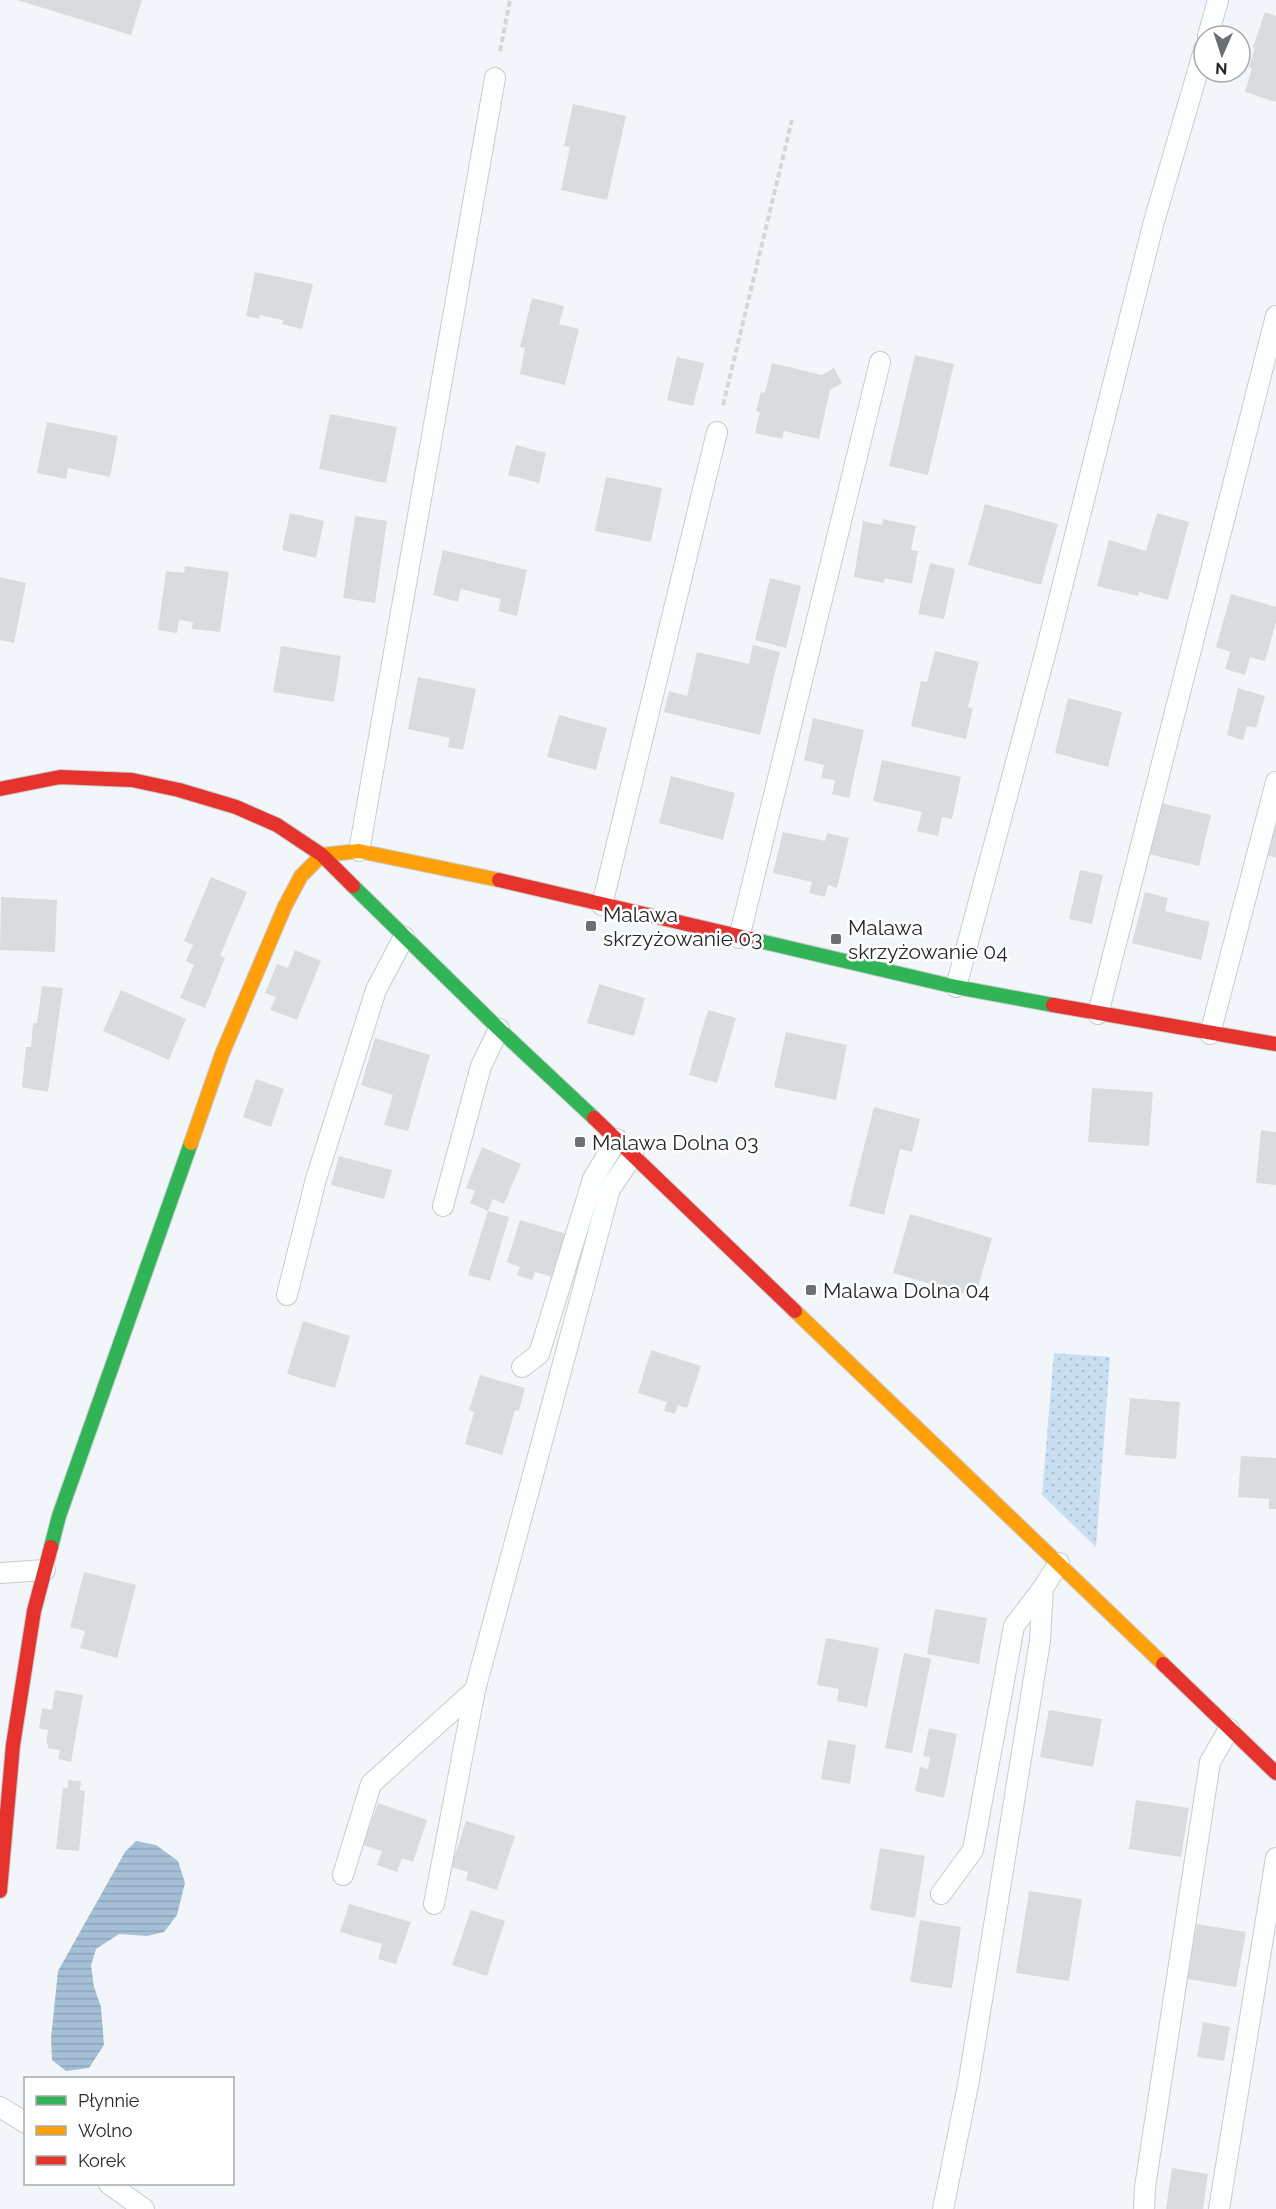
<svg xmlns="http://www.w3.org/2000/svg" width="1276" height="2209" viewBox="0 0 1276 2209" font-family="Raleway,sans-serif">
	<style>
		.grass { fill: url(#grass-dots) }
		.water { fill: url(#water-rules) }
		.building { fill: #d9dcdf }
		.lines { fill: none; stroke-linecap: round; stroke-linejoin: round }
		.lane-casing { stroke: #c8cbce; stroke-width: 22 }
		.fast-casing { stroke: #c8cbce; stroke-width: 16 }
		.slow-casing { stroke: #c8cbce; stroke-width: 16 }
		.jam-casing { stroke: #c8cbce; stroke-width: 16 }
		.path { stroke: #d4d6d7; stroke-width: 4; stroke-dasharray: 6 3; stroke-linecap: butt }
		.lane { stroke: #fdfefe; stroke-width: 20 }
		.fast { stroke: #30b455; stroke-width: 14 }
		.slow { stroke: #ff9f0a; stroke-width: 14 }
		.jam { stroke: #e5322d; stroke-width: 14 }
		.poi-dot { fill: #6d7073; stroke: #fff; stroke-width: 2 }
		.labels { text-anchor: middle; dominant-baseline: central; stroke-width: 5; stroke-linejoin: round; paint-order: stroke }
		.poi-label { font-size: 21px; fill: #25282a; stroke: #fff; text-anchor: start }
	</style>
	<defs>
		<pattern id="grass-dots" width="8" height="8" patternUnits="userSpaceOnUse" patternTransform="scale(1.5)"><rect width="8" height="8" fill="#c9def0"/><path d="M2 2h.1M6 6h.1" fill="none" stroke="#acbece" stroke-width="1.8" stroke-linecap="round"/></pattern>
		<pattern id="water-rules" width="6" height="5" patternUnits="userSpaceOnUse" patternTransform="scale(1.5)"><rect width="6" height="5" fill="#a5c0d6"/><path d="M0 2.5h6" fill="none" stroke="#8ea5b8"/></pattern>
	</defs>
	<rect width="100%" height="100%" fill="#f2f6fa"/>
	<path class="grass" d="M 1054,1353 L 1110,1357 L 1096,1547 L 1042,1495 Z"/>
	<path class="water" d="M 136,1841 L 156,1845 L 178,1861 L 185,1883 L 177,1915 L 164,1932 L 147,1936 L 119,1934 L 96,1949 L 91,1965 L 94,1987 L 101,2007 L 104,2045 L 89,2068 L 66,2071 L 52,2060 L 51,2038 L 58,1971 L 125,1852 Z"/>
	<g class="building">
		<path d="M 17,0 L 142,0 L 131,35 Z"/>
		<path d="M 1265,12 L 1276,16 L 1276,102 L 1245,92 L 1252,68 L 1249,67 L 1255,48 L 1253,47 Z"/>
		<path d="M 573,104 L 626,116 L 607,200 L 561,190 L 570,147 L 564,146 Z"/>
		<path d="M 255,272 L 313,284 L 302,329 L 282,324 L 283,320 L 260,315 L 259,319 L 246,316 Z"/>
		<path d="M 532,298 L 564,306 L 559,324 L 579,329 L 565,385 L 520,374 L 525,348 L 520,347 Z"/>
		<path d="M 915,355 L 954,364 L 928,475 L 889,466 Z"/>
		<path d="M 677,357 L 704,363 L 693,406 L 667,400 Z"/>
		<path d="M 772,363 L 822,375 L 834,368 L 842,383 L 830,390 L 819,439 L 784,431 L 782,439 L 755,433 L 760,412 L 756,411 L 761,392 L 765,393 Z"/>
		<path d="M 330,414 L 397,427 L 386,483 L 319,469 Z"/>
		<path d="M 47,422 L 118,436 L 110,477 L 68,468 L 66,479 L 37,473 Z"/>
		<path d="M 516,445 L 546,453 L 539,483 L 508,475 Z"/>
		<path d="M 606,477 L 662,488 L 651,542 L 595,531 Z"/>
		<path d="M 985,504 L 1058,524 L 1041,585 L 968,565 Z"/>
		<path d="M 290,513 L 324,521 L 316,558 L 282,550 Z"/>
		<path d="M 1157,513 L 1189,522 L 1168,600 L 1139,592 L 1138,596 L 1097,586 L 1109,540 L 1146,551 Z"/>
		<path d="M 355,516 L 387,521 L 375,603 L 343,598 Z"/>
		<path d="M 883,519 L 916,526 L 911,550 L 918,551 L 912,584 L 885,578 L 884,583 L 854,577 L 863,521 L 882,525 Z"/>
		<path d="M 443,550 L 527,570 L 517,616 L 498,611 L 501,599 L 461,589 L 458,602 L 433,595 Z"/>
		<path d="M 930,563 L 955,569 L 944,619 L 918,614 Z"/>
		<path d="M 185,566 L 229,572 L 220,632 L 192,629 L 193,622 L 179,620 L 177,633 L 158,630 L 166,571 L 184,573 Z"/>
		<path d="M 0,577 L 26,583 L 14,643 L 0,640 Z"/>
		<path d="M 770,578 L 801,586 L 786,648 L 755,640 Z"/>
		<path d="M 1231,594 L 1276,607 L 1276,622 L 1265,661 L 1250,657 L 1245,675 L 1225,669 L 1230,652 L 1216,647 Z"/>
		<path d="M 753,645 L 780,652 L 760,735 L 664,712 L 669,691 L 687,696 L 697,652 L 749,664 Z"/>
		<path d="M 281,646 L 341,656 L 334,702 L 273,692 Z"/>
		<path d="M 935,651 L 979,662 L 968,707 L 973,708 L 966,739 L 911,726 L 921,681 L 927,682 Z"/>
		<path d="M 418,677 L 476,689 L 463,750 L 448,747 L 450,738 L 408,729 Z"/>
		<path d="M 1238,688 L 1265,696 L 1256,728 L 1247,726 L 1243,740 L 1227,735 Z"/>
		<path d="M 1068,698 L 1122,712 L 1108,767 L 1055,753 Z"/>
		<path d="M 559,715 L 607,728 L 596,770 L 547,757 Z"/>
		<path d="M 813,718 L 864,730 L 849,798 L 832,794 L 835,780 L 821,778 L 824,765 L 804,760 Z"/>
		<path d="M 882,760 L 961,777 L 952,819 L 942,817 L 938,836 L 917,831 L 922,812 L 873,801 Z"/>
		<path d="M 671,776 L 735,793 L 723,840 L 659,823 Z"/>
		<path d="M 1157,802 L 1211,815 L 1199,866 L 1144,853 Z"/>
		<path d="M 1276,813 L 1276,858 L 1264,854 Z"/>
		<path d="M 783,832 L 825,841 L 827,833 L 849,838 L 837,888 L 828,885 L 825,897 L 809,893 L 812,882 L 773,873 Z"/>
		<path d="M 1080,870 L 1103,875 L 1092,924 L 1069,919 Z"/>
		<path d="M 211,877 L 247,892 L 220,956 L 225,958 L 205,1008 L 180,998 L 194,965 L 186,961 L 193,945 L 184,941 Z"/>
		<path d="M 1145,892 L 1168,898 L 1165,911 L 1210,922 L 1201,960 L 1132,943 Z"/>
		<path d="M 1,897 L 57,900 L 55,952 L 0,950 Z"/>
		<path d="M 295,950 L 321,961 L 297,1020 L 270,1010 L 276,997 L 265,993 L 277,964 L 288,968 Z"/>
		<path d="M 599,984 L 645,998 L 634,1036 L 587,1023 Z"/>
		<path d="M 42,986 L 63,988 L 48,1092 L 22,1087 L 26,1047 L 31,1047 L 33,1023 L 37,1023 Z"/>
		<path d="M 121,990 L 186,1019 L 169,1060 L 103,1031 Z"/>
		<path d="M 708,1010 L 736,1018 L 717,1083 L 689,1075 Z"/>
		<path d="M 786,1032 L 847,1045 L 836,1100 L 774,1087 Z"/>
		<path d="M 375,1038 L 430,1055 L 408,1131 L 384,1125 L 393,1095 L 361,1085 Z"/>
		<path d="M 256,1079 L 284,1089 L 271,1127 L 243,1117 Z"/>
		<path d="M 1092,1088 L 1153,1092 L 1149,1146 L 1088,1142 Z"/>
		<path d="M 874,1107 L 920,1119 L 912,1152 L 900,1149 L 884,1215 L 849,1206 Z"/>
		<path d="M 1261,1130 L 1276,1132 L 1276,1185 L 1256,1183 Z"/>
		<path d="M 482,1147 L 521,1164 L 504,1204 L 493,1199 L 488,1211 L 470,1203 L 475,1191 L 466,1188 Z"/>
		<path d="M 339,1156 L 392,1170 L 384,1199 L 331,1185 Z"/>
		<path d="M 488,1211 L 509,1217 L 490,1281 L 468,1275 Z"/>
		<path d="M 910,1214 L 992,1238 L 978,1287 L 968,1284 L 966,1294 L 893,1273 Z"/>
		<path d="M 520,1220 L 570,1235 L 556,1278 L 535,1272 L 532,1280 L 517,1275 L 520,1267 L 507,1262 Z"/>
		<path d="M 303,1321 L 350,1336 L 335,1388 L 287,1374 Z"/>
		<path d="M 651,1350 L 701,1366 L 687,1408 L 678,1405 L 675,1414 L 664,1411 L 667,1402 L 638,1393 Z"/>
		<path d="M 480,1375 L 525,1388 L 519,1411 L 515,1410 L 502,1455 L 465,1444 L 474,1412 L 469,1410 Z"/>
		<path d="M 1130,1398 L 1180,1402 L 1176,1459 L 1125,1455 Z"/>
		<path d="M 1241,1456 L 1276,1458 L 1276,1509 L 1269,1509 L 1269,1499 L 1238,1497 Z"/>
		<path d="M 84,1572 L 136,1585 L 117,1658 L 80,1648 L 85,1631 L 70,1627 Z"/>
		<path d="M 935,1609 L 987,1618 L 979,1664 L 927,1654 Z"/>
		<path d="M 826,1638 L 879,1648 L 867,1707 L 837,1701 L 839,1689 L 817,1685 Z"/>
		<path d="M 904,1653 L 931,1659 L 912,1753 L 885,1748 Z"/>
		<path d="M 55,1690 L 83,1695 L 71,1762 L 58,1759 L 60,1750 L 48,1748 L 48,1744 L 46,1743 L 48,1730 L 39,1728 L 42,1708 L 52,1710 Z"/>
		<path d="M 1049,1710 L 1102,1719 L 1093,1767 L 1040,1757 Z"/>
		<path d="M 929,1728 L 957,1734 L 944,1798 L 915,1791 L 920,1767 L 928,1769 L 930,1757 L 923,1756 Z"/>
		<path d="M 828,1740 L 856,1745 L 850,1784 L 821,1779 Z"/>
		<path d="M 68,1780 L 81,1781 L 80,1790 L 85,1791 L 79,1851 L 56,1849 L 63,1788 L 68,1788 Z"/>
		<path d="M 1136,1800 L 1189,1808 L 1181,1857 L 1129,1849 Z"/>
		<path d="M 378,1803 L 427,1820 L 413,1862 L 402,1858 L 397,1872 L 377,1865 L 382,1851 L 363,1845 Z"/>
		<path d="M 466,1821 L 515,1836 L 497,1890 L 466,1880 L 468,1872 L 451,1867 Z"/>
		<path d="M 880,1848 L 925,1856 L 915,1918 L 870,1910 Z"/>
		<path d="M 1029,1891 L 1082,1899 L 1069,1981 L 1016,1973 Z"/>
		<path d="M 349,1904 L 411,1922 L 396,1964 L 378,1959 L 382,1944 L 340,1932 Z"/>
		<path d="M 471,1910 L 505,1921 L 487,1976 L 452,1965 Z"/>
		<path d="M 920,1920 L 961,1927 L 952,1988 L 910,1982 Z"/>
		<path d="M 1197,1924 L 1246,1932 L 1236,1987 L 1187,1979 Z"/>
		<path d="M 1203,2022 L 1230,2027 L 1224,2061 L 1197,2057 Z"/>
		<path d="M 1172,2168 L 1208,2174 L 1203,2209 L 1166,2209 Z"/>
	</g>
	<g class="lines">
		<defs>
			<g id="lane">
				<path d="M 1208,36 L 1218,0"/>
				<path d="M 359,851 L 495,78"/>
				<path d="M 602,905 L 717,432"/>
				<path d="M 739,938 L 880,362"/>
				<path d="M 956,987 L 1048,643 L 1153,225 L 1204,50"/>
				<path d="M 1098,1014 L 1276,316"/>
				<path d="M 1210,1034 L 1276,782"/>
				<path d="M 443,1206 L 481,1066 L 499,1029"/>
				<path d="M 287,1295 L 316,1179 L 376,990 L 404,937"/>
				<path d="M 522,1367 L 539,1354 L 593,1179 L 617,1139"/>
				<path d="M 0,1573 L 45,1570"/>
				<path d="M 343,1875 L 371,1784 L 475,1690 L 610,1189 L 633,1155"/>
				<path d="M 941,1894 L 973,1850 L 1014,1626 L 1043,1588"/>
				<path d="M 434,1904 L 475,1690"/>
				<path d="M 0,2107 L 26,2123"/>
				<path d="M 109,2184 L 144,2209"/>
				<path d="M 943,2209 L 969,2080 L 1040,1641 L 1043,1588 L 1059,1563"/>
				<path d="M 1144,2209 L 1145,2187 L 1210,1762 L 1229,1729"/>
				<path d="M 1219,2209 L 1276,1858"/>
			</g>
			<g id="fast">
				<path d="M 353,886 L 499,1029 L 594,1118"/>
				<path d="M 751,939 L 956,987 L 1053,1005"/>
				<path d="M 51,1547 L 59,1516 L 191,1143"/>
			</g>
			<g id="slow">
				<path d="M 191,1143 L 222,1054 L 285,906 L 301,876 L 322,855 L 359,851 L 499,880"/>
				<path d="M 795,1311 L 1163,1664"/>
			</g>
			<g id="jam">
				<path d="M 0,789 L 60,777 L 132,780 L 179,790 L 236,807 L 277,825 L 322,855 L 353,886"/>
				<path d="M 499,880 L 751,939"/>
				<path d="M 1053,1005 L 1276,1044"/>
				<path d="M 594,1118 L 795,1311"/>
				<path d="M 1163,1664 L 1276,1773"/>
				<path d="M 0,1891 L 13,1745 L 34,1611 L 51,1547"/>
			</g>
		</defs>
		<use href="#lane" class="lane-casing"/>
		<use href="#fast" class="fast-casing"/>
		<use href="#slow" class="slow-casing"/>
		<use href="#jam" class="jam-casing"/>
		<g class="path">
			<path d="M 500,51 L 510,0"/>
			<path d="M 723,405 L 792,120"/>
		</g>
		<use href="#lane" class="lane"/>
		<use href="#fast" class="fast"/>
		<use href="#slow" class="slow"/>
		<use href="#jam" class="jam"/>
	</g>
	<g class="poi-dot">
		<rect x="585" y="920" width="12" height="12" rx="3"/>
		<rect x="830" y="933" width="12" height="12" rx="3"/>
		<rect x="574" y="1136" width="12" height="12" rx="3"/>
		<rect x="805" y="1284" width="12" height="12" rx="3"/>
	</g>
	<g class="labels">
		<g class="poi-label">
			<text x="603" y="914">Malawa<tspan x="603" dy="24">skrzyżowanie 03</tspan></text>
			<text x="848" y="927">Malawa<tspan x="848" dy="24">skrzyżowanie 04</tspan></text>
			<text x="592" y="1142">Malawa Dolna 03</text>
			<text x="823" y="1290">Malawa Dolna 04</text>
		</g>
	</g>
	<rect x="24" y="2077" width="210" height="108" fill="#ffffff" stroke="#a8a9aa" stroke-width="1.5"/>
	<rect x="36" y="2096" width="30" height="9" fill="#30b455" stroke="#a8a9aa" stroke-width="1.5"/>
	<text x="78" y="2107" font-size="18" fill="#25282a">Płynnie</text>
	<rect x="36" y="2126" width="30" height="9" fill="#ff9f0a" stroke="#a8a9aa" stroke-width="1.5"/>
	<text x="78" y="2137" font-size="18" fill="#25282a">Wolno</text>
	<rect x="36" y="2156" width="30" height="9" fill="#e5322d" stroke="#a8a9aa" stroke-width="1.5"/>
	<text x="78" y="2167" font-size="18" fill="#25282a">Korek</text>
	<g transform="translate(1222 54) rotate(183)"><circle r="28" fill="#ffffff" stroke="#a8a9aa" stroke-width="1.5"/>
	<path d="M0-4.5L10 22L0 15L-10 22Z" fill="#6d7073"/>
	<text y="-9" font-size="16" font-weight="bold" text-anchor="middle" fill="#25282a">N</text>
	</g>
</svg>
